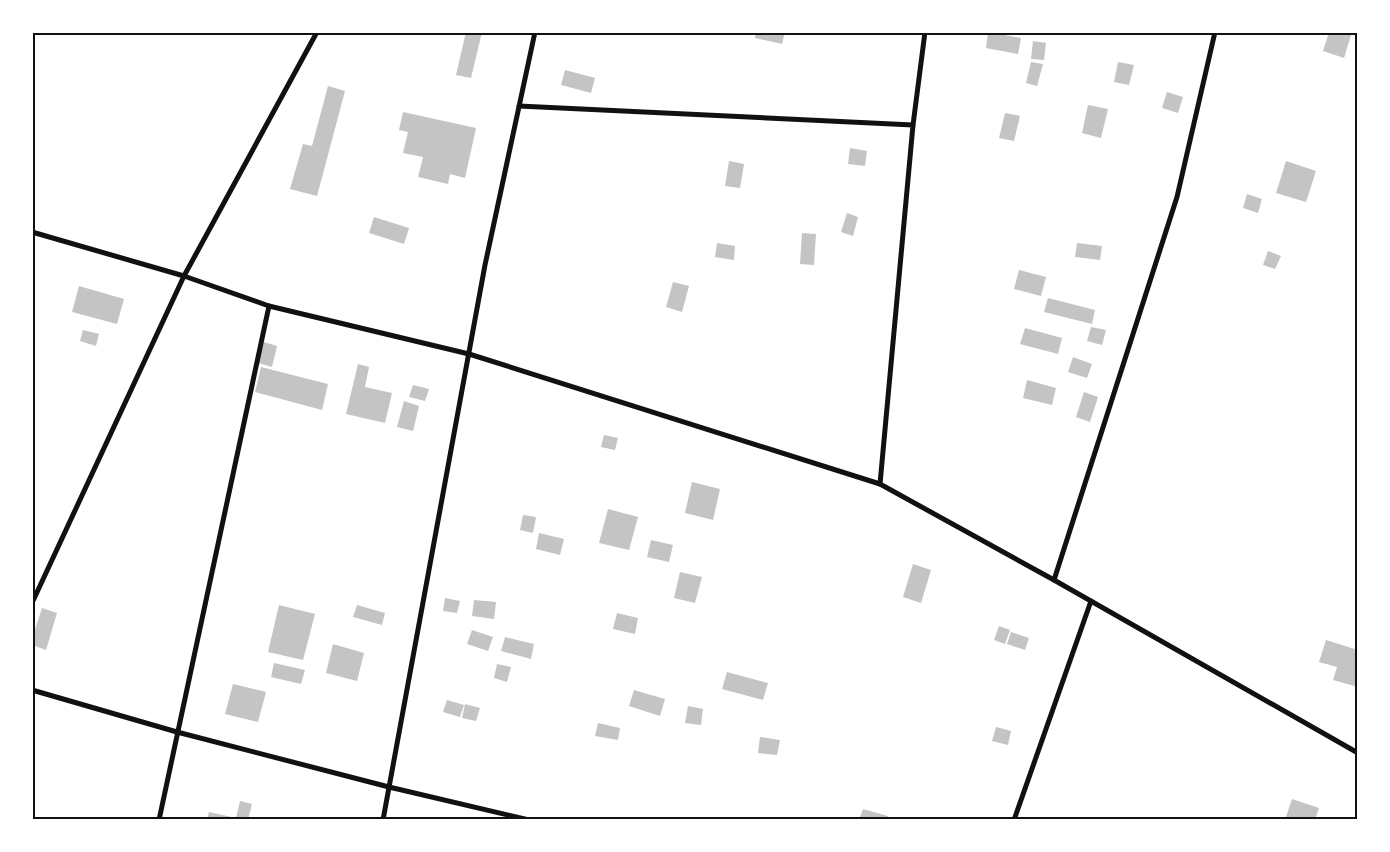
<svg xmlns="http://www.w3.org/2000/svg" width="1390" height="852" viewBox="0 0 1390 852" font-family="Signika,sans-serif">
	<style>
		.building { fill: #c4c4c4 }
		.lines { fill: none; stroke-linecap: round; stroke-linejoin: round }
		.minor { stroke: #111; stroke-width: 5 }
		.neatline { fill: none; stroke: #111; stroke-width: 2 }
	</style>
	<rect width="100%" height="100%" fill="#fff"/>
	<g class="building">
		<path d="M 466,32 L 482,32 L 471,78 L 456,75 Z"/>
		<path d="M 756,32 L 785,32 L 782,44 L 755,38 Z"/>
		<path d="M 988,32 L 1021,38 L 1018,54 L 986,48 Z"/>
		<path d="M 1329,32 L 1352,32 L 1344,58 L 1323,51 Z"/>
		<path d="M 1033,41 L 1046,43 L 1044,60 L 1031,59 Z"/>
		<path d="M 1031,62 L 1043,64 L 1037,86 L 1026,83 Z"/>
		<path d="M 1118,62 L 1134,65 L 1129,85 L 1114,82 Z"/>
		<path d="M 565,70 L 595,78 L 591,93 L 561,85 Z"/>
		<path d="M 328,86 L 345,91 L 317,196 L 290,189 L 303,144 L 312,146 Z"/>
		<path d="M 1167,92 L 1183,97 L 1178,113 L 1162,108 Z"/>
		<path d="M 1088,105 L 1108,109 L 1101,138 L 1082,133 Z"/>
		<path d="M 403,112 L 476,128 L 465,178 L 450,174 L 448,184 L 418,177 L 423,157 L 403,153 L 408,132 L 399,130 Z"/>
		<path d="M 1005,113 L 1020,116 L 1014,141 L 999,138 Z"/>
		<path d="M 850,148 L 867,151 L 865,166 L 848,164 Z"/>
		<path d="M 729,161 L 744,164 L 740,188 L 725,186 Z"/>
		<path d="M 1286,161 L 1316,171 L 1306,202 L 1276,193 Z"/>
		<path d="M 1247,194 L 1262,199 L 1258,213 L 1243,208 Z"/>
		<path d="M 847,213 L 858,217 L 853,236 L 841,232 Z"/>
		<path d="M 374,217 L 409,228 L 404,244 L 369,233 Z"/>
		<path d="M 802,233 L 816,234 L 814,265 L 800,264 Z"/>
		<path d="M 717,243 L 735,246 L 734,260 L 715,257 Z"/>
		<path d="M 1077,243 L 1102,246 L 1100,260 L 1075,257 Z"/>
		<path d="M 1268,251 L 1281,256 L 1275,269 L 1263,265 Z"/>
		<path d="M 1019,270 L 1046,277 L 1041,296 L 1014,289 Z"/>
		<path d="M 673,282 L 689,286 L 682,312 L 666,307 Z"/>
		<path d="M 79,286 L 124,299 L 117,324 L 72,312 Z"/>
		<path d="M 1048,298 L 1095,310 L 1092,324 L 1044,312 Z"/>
		<path d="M 1091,327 L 1106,330 L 1102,345 L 1087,341 Z"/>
		<path d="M 1025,328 L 1062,338 L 1058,354 L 1020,344 Z"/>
		<path d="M 83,330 L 99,334 L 96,346 L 80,341 Z"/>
		<path d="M 264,342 L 277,346 L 272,367 L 258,363 Z"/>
		<path d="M 1073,357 L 1092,364 L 1087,378 L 1068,372 Z"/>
		<path d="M 358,364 L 369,367 L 365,387 L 392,393 L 385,423 L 346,414 Z"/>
		<path d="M 261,367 L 328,384 L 322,410 L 255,392 Z"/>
		<path d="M 1027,380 L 1056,388 L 1052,405 L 1023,398 Z"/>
		<path d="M 413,385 L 429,389 L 425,401 L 409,397 Z"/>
		<path d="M 1084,392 L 1098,397 L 1090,422 L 1076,417 Z"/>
		<path d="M 404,401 L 419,406 L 413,431 L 397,427 Z"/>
		<path d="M 604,435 L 618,438 L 615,450 L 601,447 Z"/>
		<path d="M 692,482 L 720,489 L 713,520 L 685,513 Z"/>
		<path d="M 608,509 L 638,517 L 629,550 L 599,543 Z"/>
		<path d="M 523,515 L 536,517 L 533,533 L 520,530 Z"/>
		<path d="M 539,533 L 564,539 L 560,555 L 536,549 Z"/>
		<path d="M 651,540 L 673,545 L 669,562 L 647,557 Z"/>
		<path d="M 913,564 L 931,570 L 921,603 L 903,597 Z"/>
		<path d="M 680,572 L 702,577 L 695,603 L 674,598 Z"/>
		<path d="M 445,598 L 460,601 L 457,613 L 443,611 Z"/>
		<path d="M 474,600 L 496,602 L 494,619 L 472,616 Z"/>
		<path d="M 279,605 L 315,614 L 303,660 L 268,652 Z"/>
		<path d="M 357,605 L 385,613 L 382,625 L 353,617 Z"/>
		<path d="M 42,608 L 57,613 L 46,650 L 32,645 L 32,639 Z"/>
		<path d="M 617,613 L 638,618 L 635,634 L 613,629 Z"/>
		<path d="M 999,626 L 1010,630 L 1005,644 L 994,640 Z"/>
		<path d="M 472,630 L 493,637 L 488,651 L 467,644 Z"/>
		<path d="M 1011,632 L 1029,638 L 1025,650 L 1007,644 Z"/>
		<path d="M 505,637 L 534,644 L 531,659 L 501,651 Z"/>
		<path d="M 1326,640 L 1358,650 L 1358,687 L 1333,680 L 1337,667 L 1319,662 Z"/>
		<path d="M 333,644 L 364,653 L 357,681 L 326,673 Z"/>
		<path d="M 274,663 L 305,670 L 301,684 L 271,677 Z"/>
		<path d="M 497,664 L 511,667 L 507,682 L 494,678 Z"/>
		<path d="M 727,672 L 768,683 L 763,700 L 722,689 Z"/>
		<path d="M 233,684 L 266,692 L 258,722 L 225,714 Z"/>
		<path d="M 634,690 L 665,699 L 660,716 L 629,706 Z"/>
		<path d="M 447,700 L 464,705 L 460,717 L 443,712 Z"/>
		<path d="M 465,704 L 480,708 L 476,721 L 462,718 Z"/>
		<path d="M 688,706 L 703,709 L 701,725 L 685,723 Z"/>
		<path d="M 598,723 L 620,728 L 618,740 L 595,736 Z"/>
		<path d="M 996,727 L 1011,731 L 1008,745 L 992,741 Z"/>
		<path d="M 760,737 L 780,740 L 777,755 L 758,753 Z"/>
		<path d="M 1292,799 L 1319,808 L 1315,820 L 1285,820 Z"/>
		<path d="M 240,801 L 252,804 L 248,820 L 207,820 L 209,812 L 236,818 Z"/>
		<path d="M 863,809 L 888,816 L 888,820 L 859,820 Z"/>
	</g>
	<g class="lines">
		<g class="minor">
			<path d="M 519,106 L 913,125 L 880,484"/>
			<path d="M 913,125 L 925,32"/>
			<path d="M 32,232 L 184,276 L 269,306"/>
			<path d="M 1054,580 L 1177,197 L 1215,32"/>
			<path d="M 32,603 L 184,276 L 317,32"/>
			<path d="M 32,690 L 177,732 L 389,787 L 529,820"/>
			<path d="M 159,820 L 269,306 L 469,354 L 880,484 L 1054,580 L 1358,753"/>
			<path d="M 383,820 L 485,265 L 535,32"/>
			<path d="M 1014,820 L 1091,601"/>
		</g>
	</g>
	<rect width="1390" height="852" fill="none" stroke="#ffffff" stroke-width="68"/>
	<rect x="34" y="34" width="1322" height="784" class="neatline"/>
</svg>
